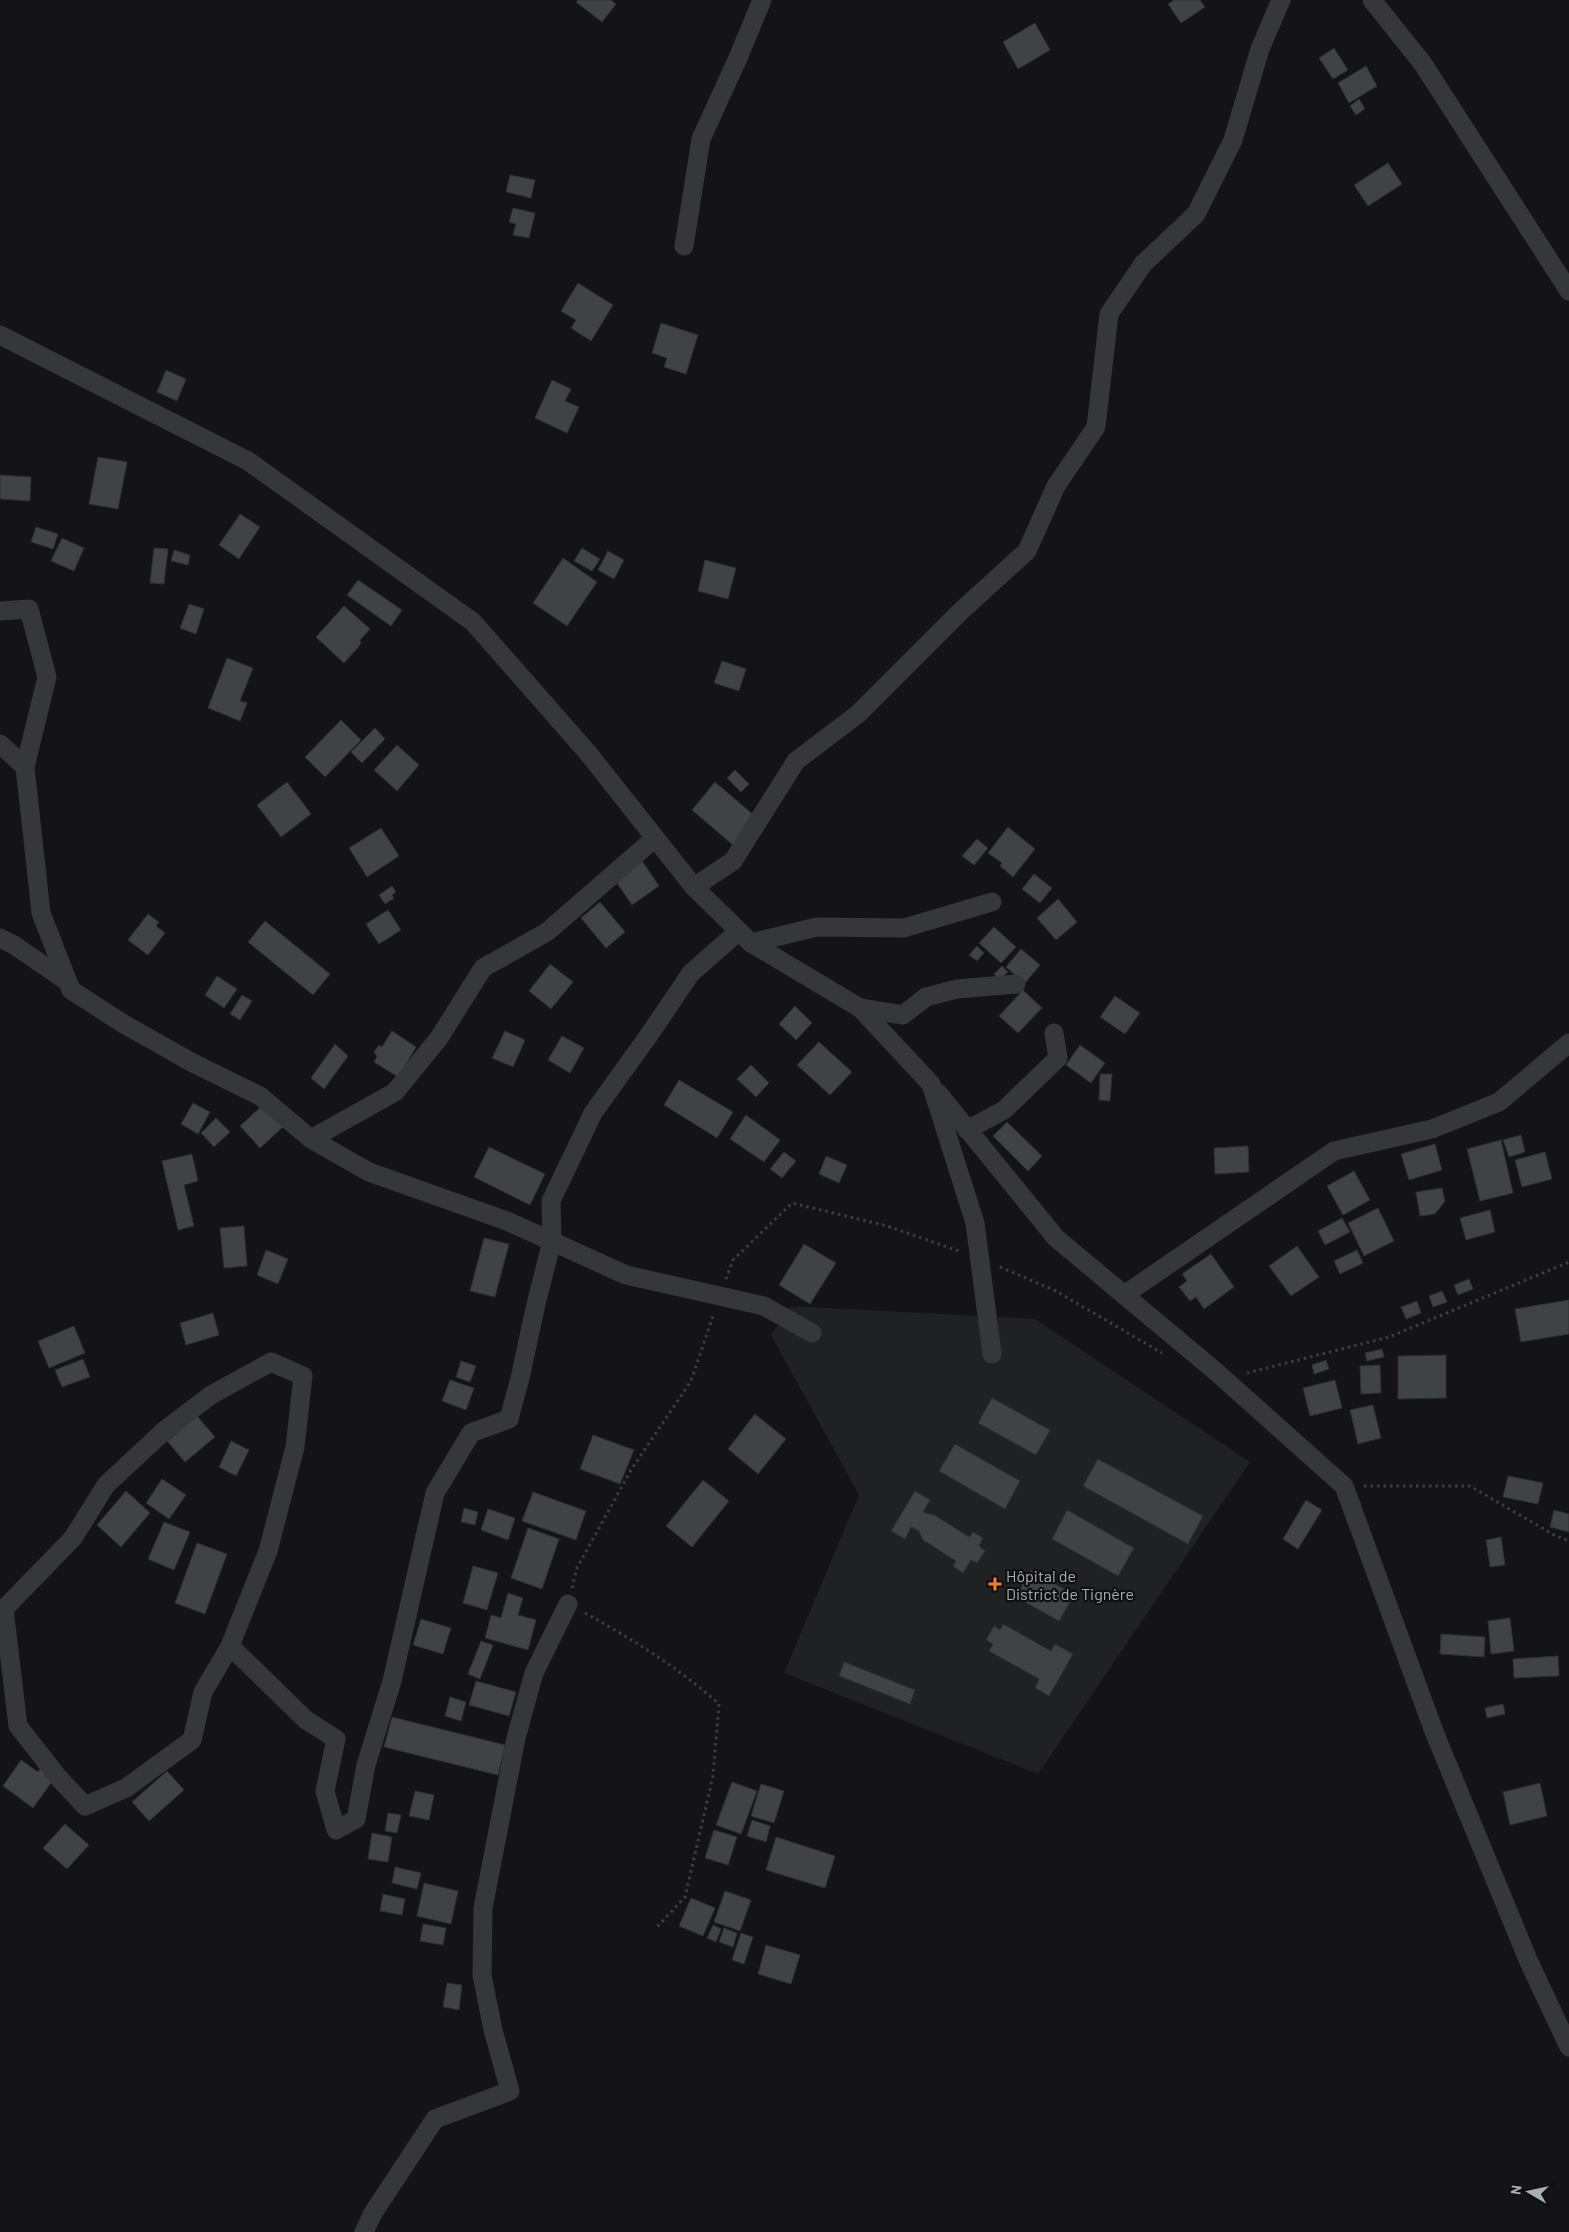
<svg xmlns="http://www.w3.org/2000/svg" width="1569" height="2232" viewBox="0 0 1569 2232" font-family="Barlow,sans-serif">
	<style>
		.built { fill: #202123 }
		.building { fill: #404346; stroke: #2e2f32 }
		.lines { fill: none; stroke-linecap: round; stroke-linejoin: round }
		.path { stroke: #3b3f42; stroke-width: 3; stroke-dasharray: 2.5 4; stroke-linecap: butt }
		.street { stroke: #35373b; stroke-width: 19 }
		.poi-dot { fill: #f18131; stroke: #0f0f11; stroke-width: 2 }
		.labels { text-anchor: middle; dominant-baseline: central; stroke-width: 4.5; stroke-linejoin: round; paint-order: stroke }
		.poi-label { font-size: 16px; fill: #a6afb6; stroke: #0f0f11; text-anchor: start }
	</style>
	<rect width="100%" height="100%" fill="#141416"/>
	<path class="built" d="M 791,1306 L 1035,1319 L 1250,1462 L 1038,1774 L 784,1673 L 859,1495 L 771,1335 Z"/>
	<g class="building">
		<path d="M 578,0 L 611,0 L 616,4 L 602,22 L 576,2 Z"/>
		<path d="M 1174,0 L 1200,0 L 1205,7 L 1181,23 L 1168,4 Z"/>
		<path d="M 1035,23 L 1050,50 L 1018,69 L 1003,42 Z"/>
		<path d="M 1334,48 L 1348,70 L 1333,79 L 1319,58 Z"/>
		<path d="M 1366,66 L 1377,86 L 1349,103 L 1338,83 Z"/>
		<path d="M 1359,99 L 1365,109 L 1356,115 L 1350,106 Z"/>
		<path d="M 1388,163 L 1402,184 L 1368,206 L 1354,185 Z"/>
		<path d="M 510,175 L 535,180 L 531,198 L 506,192 Z"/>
		<path d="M 513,208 L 535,213 L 529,238 L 513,235 L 516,224 L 509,222 Z"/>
		<path d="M 578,283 L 613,305 L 591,341 L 571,328 L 576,320 L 561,311 Z"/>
		<path d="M 661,323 L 698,335 L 686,374 L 664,367 L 667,358 L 652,353 Z"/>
		<path d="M 166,370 L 186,379 L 177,401 L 157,392 Z"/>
		<path d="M 552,380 L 571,389 L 565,401 L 579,407 L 567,433 L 535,418 Z"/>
		<path d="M 98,457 L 127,462 L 118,509 L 89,504 Z"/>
		<path d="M 0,475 L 31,477 L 30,501 L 0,499 Z"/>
		<path d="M 240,514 L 260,527 L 239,559 L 219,545 Z"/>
		<path d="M 36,527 L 58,534 L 53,549 L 31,542 Z"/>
		<path d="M 62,538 L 84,548 L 74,571 L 51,561 Z"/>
		<path d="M 154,548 L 168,549 L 164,584 L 150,583 Z"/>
		<path d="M 582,548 L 600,559 L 592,571 L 574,561 Z"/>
		<path d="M 174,550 L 190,555 L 188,565 L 171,561 Z"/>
		<path d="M 608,551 L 624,560 L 614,579 L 598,570 Z"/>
		<path d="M 563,558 L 597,582 L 567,626 L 533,603 Z"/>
		<path d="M 705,560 L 736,568 L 728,599 L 698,591 Z"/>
		<path d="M 358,580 L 402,610 L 391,626 L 347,595 Z"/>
		<path d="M 189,604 L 204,609 L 196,634 L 180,628 Z"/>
		<path d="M 344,606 L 370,629 L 360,640 L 361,644 L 344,663 L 316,637 Z"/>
		<path d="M 227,658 L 253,668 L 240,701 L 247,703 L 240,721 L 208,708 Z"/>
		<path d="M 722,661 L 746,669 L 739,691 L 714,683 Z"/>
		<path d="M 341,720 L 361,740 L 325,777 L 305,757 Z"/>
		<path d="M 375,728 L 385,739 L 362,763 L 351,752 Z"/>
		<path d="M 397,745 L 419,765 L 397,791 L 374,770 Z"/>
		<path d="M 735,770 L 749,784 L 741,792 L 727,778 Z"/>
		<path d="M 287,782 L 311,814 L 281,837 L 257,805 Z"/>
		<path d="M 715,782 L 756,817 L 733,845 L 692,810 Z"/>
		<path d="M 1008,827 L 1035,849 L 1013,877 L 1000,866 L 1002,863 L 988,853 Z"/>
		<path d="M 381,828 L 399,856 L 367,877 L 349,848 Z"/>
		<path d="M 977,839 L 988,848 L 974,865 L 962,856 Z"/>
		<path d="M 642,861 L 659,886 L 632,905 L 615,880 Z"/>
		<path d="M 1034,874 L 1052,888 L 1040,903 L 1022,889 Z"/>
		<path d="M 392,886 L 396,892 L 392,895 L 394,898 L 385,904 L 379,895 Z"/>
		<path d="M 1058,899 L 1077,922 L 1056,940 L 1037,918 Z"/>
		<path d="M 600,902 L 625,932 L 606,948 L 581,918 Z"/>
		<path d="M 388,910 L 401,930 L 379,944 L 366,924 Z"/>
		<path d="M 148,914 L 159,922 L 156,926 L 165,933 L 148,955 L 128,940 Z"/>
		<path d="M 265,921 L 330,974 L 313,995 L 248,942 Z"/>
		<path d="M 994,927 L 1016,947 L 1001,963 L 979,943 Z"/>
		<path d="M 977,946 L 984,953 L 977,961 L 969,955 Z"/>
		<path d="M 1021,949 L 1040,965 L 1025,983 L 1006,967 Z"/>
		<path d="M 550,964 L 573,982 L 551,1009 L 529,991 Z"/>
		<path d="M 1002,966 L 1008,972 L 1000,979 L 994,974 Z"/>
		<path d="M 217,976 L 237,989 L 224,1008 L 205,995 Z"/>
		<path d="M 1023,990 L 1042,1008 L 1018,1033 L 999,1016 Z"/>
		<path d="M 242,995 L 252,1001 L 240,1020 L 230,1014 Z"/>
		<path d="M 1115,996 L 1140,1013 L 1125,1034 L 1100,1017 Z"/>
		<path d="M 795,1006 L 812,1023 L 796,1040 L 779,1024 Z"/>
		<path d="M 392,1031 L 416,1047 L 398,1077 L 374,1062 L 377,1056 L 374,1052 L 379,1045 L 382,1047 Z"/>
		<path d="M 505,1031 L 525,1040 L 513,1067 L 492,1058 Z"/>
		<path d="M 562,1036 L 584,1048 L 570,1073 L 548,1060 Z"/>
		<path d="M 819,1042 L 852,1072 L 830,1095 L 797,1065 Z"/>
		<path d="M 335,1044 L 348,1056 L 324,1089 L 311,1078 Z"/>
		<path d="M 1080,1045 L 1105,1063 L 1091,1083 L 1066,1065 Z"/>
		<path d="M 751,1065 L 769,1083 L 756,1097 L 737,1079 Z"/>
		<path d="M 1100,1074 L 1112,1074 L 1110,1101 L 1099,1100 Z"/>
		<path d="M 679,1080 L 733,1112 L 717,1138 L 664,1105 Z"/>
		<path d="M 193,1103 L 210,1112 L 198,1134 L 181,1124 Z"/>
		<path d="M 264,1104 L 284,1126 L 260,1148 L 240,1126 Z"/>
		<path d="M 746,1115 L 780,1140 L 764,1162 L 730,1139 Z"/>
		<path d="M 216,1118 L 230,1132 L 214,1147 L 201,1133 Z"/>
		<path d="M 1007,1122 L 1042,1156 L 1028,1171 L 993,1136 Z"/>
		<path d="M 1521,1135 L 1525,1152 L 1509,1157 L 1503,1140 Z"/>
		<path d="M 1501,1140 L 1513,1193 L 1480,1201 L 1467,1149 Z"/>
		<path d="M 1435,1144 L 1442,1170 L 1409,1180 L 1401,1154 Z"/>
		<path d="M 1248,1146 L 1249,1172 L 1215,1174 L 1214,1148 Z"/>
		<path d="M 489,1147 L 545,1174 L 530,1205 L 474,1177 Z"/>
		<path d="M 784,1152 L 796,1161 L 782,1178 L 770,1169 Z"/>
		<path d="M 1545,1152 L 1552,1179 L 1522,1187 L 1515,1160 Z"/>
		<path d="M 192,1154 L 198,1181 L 184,1185 L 194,1226 L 178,1230 L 162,1161 Z"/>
		<path d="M 826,1156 L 847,1165 L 839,1183 L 819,1174 Z"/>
		<path d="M 1354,1171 L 1370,1200 L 1343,1215 L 1327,1186 Z"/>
		<path d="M 1442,1188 L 1445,1201 L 1435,1214 L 1420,1216 L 1416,1192 Z"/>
		<path d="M 1378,1208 L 1394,1241 L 1364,1256 L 1348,1223 Z"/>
		<path d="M 1490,1210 L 1495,1232 L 1466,1240 L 1460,1218 Z"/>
		<path d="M 1342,1218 L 1350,1232 L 1325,1245 L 1318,1231 Z"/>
		<path d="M 244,1226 L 247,1266 L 224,1268 L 220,1228 Z"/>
		<path d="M 484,1238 L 509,1244 L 495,1297 L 470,1291 Z"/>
		<path d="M 804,1244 L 836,1263 L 810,1304 L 779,1285 Z"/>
		<path d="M 1297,1246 L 1319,1277 L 1291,1296 L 1269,1266 Z"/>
		<path d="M 266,1250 L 288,1259 L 278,1284 L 257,1275 Z"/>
		<path d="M 1357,1250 L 1363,1263 L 1340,1274 L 1334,1261 Z"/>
		<path d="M 1211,1254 L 1234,1287 L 1204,1309 L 1196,1297 L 1190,1301 L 1179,1287 L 1187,1281 L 1182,1274 Z"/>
		<path d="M 1469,1279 L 1473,1289 L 1458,1295 L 1454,1285 Z"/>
		<path d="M 1442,1291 L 1447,1302 L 1433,1307 L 1429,1296 Z"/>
		<path d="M 1569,1300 L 1569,1334 L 1521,1342 L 1515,1309 Z"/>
		<path d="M 1417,1301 L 1421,1313 L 1406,1319 L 1401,1307 Z"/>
		<path d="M 213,1313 L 219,1335 L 186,1345 L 180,1323 Z"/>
		<path d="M 74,1326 L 85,1353 L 49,1368 L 38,1341 Z"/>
		<path d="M 1382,1349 L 1384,1357 L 1367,1361 L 1365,1353 Z"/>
		<path d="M 1446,1355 L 1446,1398 L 1398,1399 L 1398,1356 Z"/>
		<path d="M 83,1359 L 90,1377 L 62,1387 L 55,1370 Z"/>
		<path d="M 1326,1360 L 1329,1369 L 1314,1374 L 1312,1365 Z"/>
		<path d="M 461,1361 L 476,1366 L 470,1382 L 456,1377 Z"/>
		<path d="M 1380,1365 L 1381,1393 L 1361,1394 L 1360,1366 Z"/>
		<path d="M 450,1380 L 474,1388 L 466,1410 L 442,1401 Z"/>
		<path d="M 1335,1380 L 1342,1408 L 1310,1416 L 1303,1388 Z"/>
		<path d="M 992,1398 L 1050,1430 L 1036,1455 L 978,1423 Z"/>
		<path d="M 1373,1405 L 1381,1438 L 1358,1444 L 1350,1410 Z"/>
		<path d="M 755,1414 L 786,1439 L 758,1474 L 728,1449 Z"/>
		<path d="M 197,1416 L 215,1437 L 185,1462 L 167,1441 Z"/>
		<path d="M 593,1435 L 634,1450 L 620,1484 L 580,1469 Z"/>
		<path d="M 231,1441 L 249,1450 L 236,1476 L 219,1467 Z"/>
		<path d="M 955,1444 L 1020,1481 L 1005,1509 L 939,1471 Z"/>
		<path d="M 1098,1459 L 1203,1516 L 1188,1544 L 1083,1486 Z"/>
		<path d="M 1508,1476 L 1543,1483 L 1538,1504 L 1503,1497 Z"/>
		<path d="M 162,1479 L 186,1495 L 169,1519 L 146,1503 Z"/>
		<path d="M 703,1480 L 729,1501 L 692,1547 L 666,1526 Z"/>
		<path d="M 126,1491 L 150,1513 L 121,1547 L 97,1525 Z"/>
		<path d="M 915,1491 L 930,1500 L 923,1512 L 936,1516 L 969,1537 L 973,1532 L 983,1538 L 979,1546 L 985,1551 L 977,1563 L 971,1560 L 963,1573 L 953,1566 L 956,1561 L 923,1540 L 919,1531 L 911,1527 L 905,1539 L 891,1531 Z"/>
		<path d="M 533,1492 L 586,1511 L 576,1540 L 522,1521 Z"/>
		<path d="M 1306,1500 L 1322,1510 L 1298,1549 L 1283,1539 Z"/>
		<path d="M 464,1508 L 478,1512 L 475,1525 L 461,1522 Z"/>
		<path d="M 488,1509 L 515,1518 L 508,1540 L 481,1530 Z"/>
		<path d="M 1067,1510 L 1134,1548 L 1118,1576 L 1052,1539 Z"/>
		<path d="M 1554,1510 L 1569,1514 L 1569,1532 L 1550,1527 Z"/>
		<path d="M 164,1522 L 190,1532 L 174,1570 L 148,1559 Z"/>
		<path d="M 528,1528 L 559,1539 L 542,1589 L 511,1578 Z"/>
		<path d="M 1501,1537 L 1505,1565 L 1490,1567 L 1486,1540 Z"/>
		<path d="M 197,1543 L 227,1554 L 205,1614 L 175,1603 Z"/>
		<path d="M 473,1566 L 498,1573 L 487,1610 L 463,1603 Z"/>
		<path d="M 1031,1570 L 1074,1595 L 1059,1621 L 1016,1597 Z"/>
		<path d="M 508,1593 L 523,1598 L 518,1615 L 536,1620 L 528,1650 L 485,1638 L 491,1615 L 501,1618 Z"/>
		<path d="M 1510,1618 L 1514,1651 L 1491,1654 L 1488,1621 Z"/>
		<path d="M 421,1619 L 451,1628 L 443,1654 L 413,1645 Z"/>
		<path d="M 1003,1624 L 1051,1651 L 1055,1644 L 1073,1654 L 1049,1696 L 1035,1688 L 1039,1679 L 989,1651 L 993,1644 L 986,1640 L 994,1626 L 1000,1630 Z"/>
		<path d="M 1441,1634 L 1485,1637 L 1484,1657 L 1440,1654 Z"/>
		<path d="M 481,1641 L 493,1645 L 480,1679 L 468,1674 Z"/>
		<path d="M 1558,1656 L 1559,1676 L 1514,1678 L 1513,1659 Z"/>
		<path d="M 844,1662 L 915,1690 L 910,1704 L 839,1676 Z"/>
		<path d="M 476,1681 L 516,1692 L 509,1716 L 469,1705 Z"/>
		<path d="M 450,1697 L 466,1702 L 461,1721 L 445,1716 Z"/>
		<path d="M 1503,1704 L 1505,1714 L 1487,1718 L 1485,1708 Z"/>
		<path d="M 392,1717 L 505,1745 L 498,1775 L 384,1747 Z"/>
		<path d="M 21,1760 L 38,1772 L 42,1766 L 56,1776 L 33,1808 L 3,1786 Z"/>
		<path d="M 167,1771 L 184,1790 L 149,1821 L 132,1802 Z"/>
		<path d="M 732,1782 L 757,1791 L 741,1834 L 716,1825 Z"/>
		<path d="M 1540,1783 L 1547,1816 L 1510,1825 L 1503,1792 Z"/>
		<path d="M 761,1784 L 784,1791 L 774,1823 L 751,1816 Z"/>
		<path d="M 415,1791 L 434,1795 L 429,1820 L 409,1816 Z"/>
		<path d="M 388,1813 L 401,1815 L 397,1833 L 385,1831 Z"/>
		<path d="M 752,1820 L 770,1826 L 766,1842 L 747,1836 Z"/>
		<path d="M 65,1824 L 89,1845 L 67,1869 L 43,1848 Z"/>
		<path d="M 714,1830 L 737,1837 L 728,1865 L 705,1858 Z"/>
		<path d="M 372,1833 L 392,1837 L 388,1862 L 368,1859 Z"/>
		<path d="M 776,1837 L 835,1856 L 825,1888 L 766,1870 Z"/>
		<path d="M 395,1867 L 421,1873 L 417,1889 L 392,1883 Z"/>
		<path d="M 424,1883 L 458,1891 L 451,1924 L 417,1916 Z"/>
		<path d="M 725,1891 L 751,1900 L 740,1931 L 714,1922 Z"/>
		<path d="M 383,1894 L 405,1899 L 402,1915 L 380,1911 Z"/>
		<path d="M 691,1898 L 715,1908 L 703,1936 L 679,1926 Z"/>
		<path d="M 423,1924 L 446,1928 L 443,1945 L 420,1941 Z"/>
		<path d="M 713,1925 L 721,1929 L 716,1942 L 707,1938 Z"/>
		<path d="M 724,1928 L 737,1933 L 733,1947 L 719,1942 Z"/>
		<path d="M 741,1933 L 753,1937 L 744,1964 L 732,1960 Z"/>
		<path d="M 766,1945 L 800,1955 L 791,1984 L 758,1974 Z"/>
		<path d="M 447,1983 L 462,1985 L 459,2010 L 443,2007 Z"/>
	</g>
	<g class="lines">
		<g class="path">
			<path d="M 1000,1267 L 1056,1291 L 1162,1353"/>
			<path d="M 726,1279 L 733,1260 L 792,1203 L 887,1226 L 959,1251"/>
			<path d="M 1247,1373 L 1389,1337 L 1569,1262"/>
			<path d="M 1364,1486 L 1470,1486 L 1554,1535 L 1569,1541"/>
			<path d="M 572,1588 L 577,1568 L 631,1470 L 691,1381 L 714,1313"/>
			<path d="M 585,1613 C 632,1639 679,1668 719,1704 L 713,1776 L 685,1897 L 657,1927"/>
		</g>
		<g class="street">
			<path d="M 1372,0 L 1423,64 L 1569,291"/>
			<path d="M 684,246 L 701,139 L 738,58 L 762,0"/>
			<path d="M 0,335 L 248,461 L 473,622 L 588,753 L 694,887 L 751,943 L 860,1008 L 931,1084 L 975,1223 L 992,1354"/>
			<path d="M 0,611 L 29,609 L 47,677 L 25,767"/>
			<path d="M 0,744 L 25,767 L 41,913 L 71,990 L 122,1023 L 191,1062 L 260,1096 L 311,1139 L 369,1172 L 507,1221 L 626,1275 L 764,1306 L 812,1333"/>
			<path d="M 694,887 L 733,861 L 796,761 L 858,714 L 961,611 L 1027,551 L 1056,486 L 1096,427 L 1109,314 L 1143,264 L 1196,214 L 1233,140 L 1260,49 L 1281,0"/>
			<path d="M 0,938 L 14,945 L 68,982"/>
			<path d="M 751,943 L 817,927 L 904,928 L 992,902"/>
			<path d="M 860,1008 L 903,1015 L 926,997 L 957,989 L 1016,984"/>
			<path d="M 938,1093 L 1056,1238 L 1214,1370 L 1344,1486 L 1435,1734 L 1529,1962 L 1569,2047"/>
			<path d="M 967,1130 L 1004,1110 L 1058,1058 L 1054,1033"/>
			<path d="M 311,1139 L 395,1092 L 439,1038 L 483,968 L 547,932 L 655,838"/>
			<path d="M 1124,1295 L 1334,1151 L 1432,1129 L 1499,1102 L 1569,1043"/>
			<path d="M 230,1646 L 268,1551 L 295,1447 L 303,1376 L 271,1362 L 211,1395 L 165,1430 L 106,1485 L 73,1538 L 4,1609 L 18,1726 L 58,1777 L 85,1806 L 126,1788 L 192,1740 L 203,1692 L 230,1646 L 306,1720 L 336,1739 L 325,1791 L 336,1830 L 356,1819 L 366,1765 L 392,1681 L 435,1493 L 471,1433 L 509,1419 L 520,1378 L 536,1304 L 552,1241 L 551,1201 L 593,1113 L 649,1035 L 691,973 L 739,931"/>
			<path d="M 364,2232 L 373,2213 L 435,2119 L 510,2091 L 493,2030 L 482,1975 L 483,1908 L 516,1738 L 534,1673 L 568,1604"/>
		</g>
	</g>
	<path class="poi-dot" d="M992.5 1576.5h5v5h5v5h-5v5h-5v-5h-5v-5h5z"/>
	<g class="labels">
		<g class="poi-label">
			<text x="1006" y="1575">Hôpital de<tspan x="1006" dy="18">District de Tignère</tspan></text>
		</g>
	</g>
	<g transform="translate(1529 2192) rotate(279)" stroke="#0f0f11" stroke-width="4" paint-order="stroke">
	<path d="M0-4L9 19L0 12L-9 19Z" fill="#a6afb6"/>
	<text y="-8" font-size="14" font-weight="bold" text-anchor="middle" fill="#a6afb6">N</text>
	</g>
</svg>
